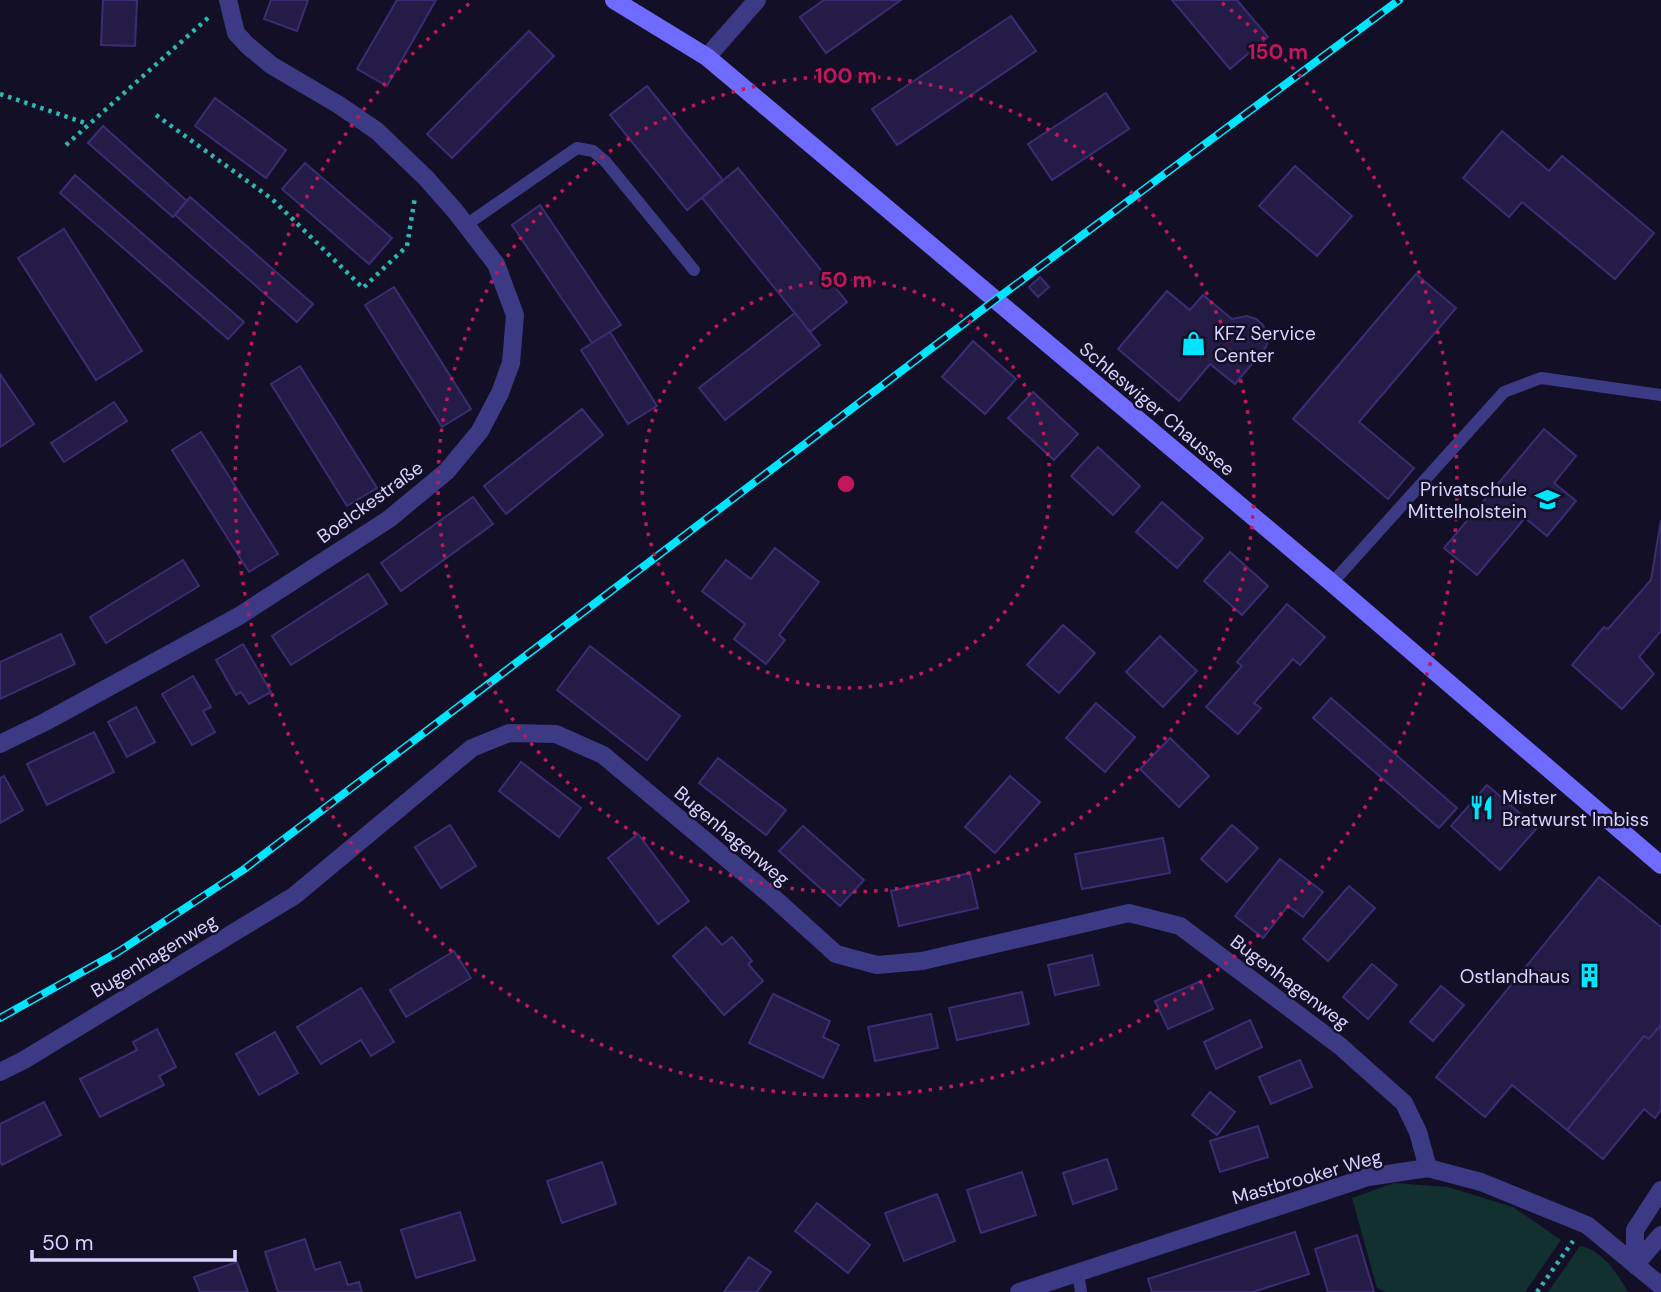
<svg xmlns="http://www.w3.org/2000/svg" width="1661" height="1292" viewBox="0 0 1661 1292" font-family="'DM Sans',sans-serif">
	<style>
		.green { fill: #12302f }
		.building { fill: #241b47; stroke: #3b2d73; stroke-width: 2 }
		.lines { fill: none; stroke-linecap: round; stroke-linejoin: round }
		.path { stroke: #2fb8b0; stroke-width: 4.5; stroke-dasharray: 3.5 5; stroke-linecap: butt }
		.lane { stroke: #3d3a85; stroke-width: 12 }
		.street { stroke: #3d3a85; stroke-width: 18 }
		.secondary { stroke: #6f6bff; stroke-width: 18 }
		.rail-casing { stroke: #00e5ff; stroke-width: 8 }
		.rail { stroke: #130f26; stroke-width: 5; stroke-dasharray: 16; stroke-linecap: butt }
		.ring { fill: none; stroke: #c2185b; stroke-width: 3.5; stroke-dasharray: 3.5 7 }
		.labels { text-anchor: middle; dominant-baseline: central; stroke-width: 5; stroke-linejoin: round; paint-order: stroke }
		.poi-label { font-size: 19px; fill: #d9d4ff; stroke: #130f26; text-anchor: start }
		.street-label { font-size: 19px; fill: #d9d4ff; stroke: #130f26 }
		.centre { fill: #c2185b; stroke: #130f26; stroke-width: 3.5 }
		.ring-label { font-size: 21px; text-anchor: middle; font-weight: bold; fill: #c2185b; stroke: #130f26; stroke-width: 5; stroke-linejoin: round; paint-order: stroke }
	</style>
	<rect width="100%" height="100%" fill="#130f26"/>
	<g class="green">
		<path d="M 1394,1183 L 1448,1187 L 1513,1207 L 1561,1240 L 1525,1292 L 1386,1292 L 1377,1288 L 1352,1198 Z"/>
		<path d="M 1580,1246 C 1601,1249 1618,1274 1628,1292 L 1548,1292 Z"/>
	</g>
	<g class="building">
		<path d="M 103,0 L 137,0 L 135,46 L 101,45 Z"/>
		<path d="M 271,0 L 308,0 L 297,31 L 264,19 Z"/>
		<path d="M 397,0 L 436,0 L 387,86 L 357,69 Z"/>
		<path d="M 824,0 L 901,0 L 826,53 L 800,17 Z"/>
		<path d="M 1172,0 L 1237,0 L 1268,37 L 1230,69 Z"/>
		<path d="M 1011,16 L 1036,51 L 897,145 L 872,109 Z"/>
		<path d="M 529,31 L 554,56 L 452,158 L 427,134 Z"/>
		<path d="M 647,86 L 723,180 L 687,210 L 610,115 Z"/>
		<path d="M 1106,93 L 1129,129 L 1052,180 L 1028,144 Z"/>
		<path d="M 215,98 L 286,150 L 266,178 L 195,126 Z"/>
		<path d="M 103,126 L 187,201 L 173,217 L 88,143 Z"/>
		<path d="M 1502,131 L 1549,171 L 1562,156 L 1654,233 L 1615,279 L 1522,202 L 1509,217 L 1463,178 Z"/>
		<path d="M 305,163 L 392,238 L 369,264 L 282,189 Z"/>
		<path d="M 1295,166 L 1352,216 L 1317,256 L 1259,206 Z"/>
		<path d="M 738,168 L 847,302 L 810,332 L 702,198 Z"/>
		<path d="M 75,175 L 244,322 L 228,339 L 60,193 Z"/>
		<path d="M 190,197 L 313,304 L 297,322 L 175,215 Z"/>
		<path d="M 540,205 L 621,325 L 592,343 L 512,225 Z"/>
		<path d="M 64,229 L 142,351 L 96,380 L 18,258 Z"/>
		<path d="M 1416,274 L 1456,308 L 1359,422 L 1414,468 L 1388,499 L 1293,419 Z"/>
		<path d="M 1040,277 L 1049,287 L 1038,297 L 1029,287 Z"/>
		<path d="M 394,287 L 471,409 L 442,427 L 365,305 Z"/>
		<path d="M 1167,291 L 1190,310 L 1203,295 L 1232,319 L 1247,316 L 1256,319 L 1263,325 L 1268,340 L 1266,347 L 1235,384 L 1210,364 L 1179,401 L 1118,349 Z"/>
		<path d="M 795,313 L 820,345 L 725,420 L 699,388 Z"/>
		<path d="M 610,332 L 657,406 L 628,424 L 581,350 Z"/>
		<path d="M 973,341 L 1016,379 L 985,414 L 942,377 Z"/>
		<path d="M 300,366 L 377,488 L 347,506 L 271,384 Z"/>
		<path d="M 0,374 L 34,424 L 0,447 Z"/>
		<path d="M 1033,392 L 1078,434 L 1054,460 L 1008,418 Z"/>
		<path d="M 114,402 L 127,421 L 64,462 L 51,443 Z"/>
		<path d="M 582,409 L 603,435 L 506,514 L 484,486 Z"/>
		<path d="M 1544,429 L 1576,456 L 1554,483 L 1576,501 L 1547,536 L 1525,518 L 1477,575 L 1444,548 Z"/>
		<path d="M 201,432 L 278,554 L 249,572 L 172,450 Z"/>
		<path d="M 1098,447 L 1140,486 L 1113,515 L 1071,476 Z"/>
		<path d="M 473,497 L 493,524 L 401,591 L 381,563 Z"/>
		<path d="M 1162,502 L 1203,538 L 1177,568 L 1136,532 Z"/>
		<path d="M 1661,520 L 1661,631 L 1639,657 L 1654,674 L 1622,709 L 1572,665 L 1604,627 L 1608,629 L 1651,580 Z"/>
		<path d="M 775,548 L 819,582 L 779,635 L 785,640 L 766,664 L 734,639 L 745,624 L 702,591 L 726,560 L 751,579 Z"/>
		<path d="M 1230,552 L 1268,586 L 1242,615 L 1204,581 Z"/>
		<path d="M 183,560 L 199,586 L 106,643 L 90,617 Z"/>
		<path d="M 368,574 L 387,604 L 291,665 L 272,636 Z"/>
		<path d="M 1287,604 L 1325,637 L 1300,665 L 1293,659 L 1254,703 L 1261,708 L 1238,734 L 1206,707 L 1242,666 L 1237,662 Z"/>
		<path d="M 1063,625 L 1095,653 L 1059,693 L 1027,665 Z"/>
		<path d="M 61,634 L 75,664 L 0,699 L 0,662 Z"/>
		<path d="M 1160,636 L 1197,671 L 1163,707 L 1126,672 Z"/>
		<path d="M 243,644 L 271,692 L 249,704 L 241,692 L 236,695 L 216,660 Z"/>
		<path d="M 590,646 L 680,716 L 647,760 L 557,690 Z"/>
		<path d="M 193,676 L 211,707 L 203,711 L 215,732 L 192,745 L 162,694 Z"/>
		<path d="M 1331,698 L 1457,808 L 1439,828 L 1313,718 Z"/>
		<path d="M 1096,703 L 1135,737 L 1105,772 L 1066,738 Z"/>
		<path d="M 136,707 L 155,742 L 127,757 L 108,722 Z"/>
		<path d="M 94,732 L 114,772 L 47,805 L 27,764 Z"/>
		<path d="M 1170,738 L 1209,776 L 1179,807 L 1140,769 Z"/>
		<path d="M 718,758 L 786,810 L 766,835 L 699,783 Z"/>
		<path d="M 521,762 L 581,808 L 559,837 L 499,791 Z"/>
		<path d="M 4,776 L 23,810 L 0,823 L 0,778 Z"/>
		<path d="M 1010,776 L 1040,802 L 995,853 L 965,827 Z"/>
		<path d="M 1487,785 L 1537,828 L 1500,870 L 1451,826 Z"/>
		<path d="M 450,825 L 476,866 L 441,888 L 415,847 Z"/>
		<path d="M 1232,825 L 1258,848 L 1227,882 L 1201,859 Z"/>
		<path d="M 803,826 L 864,880 L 840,906 L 779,851 Z"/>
		<path d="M 638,834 L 689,901 L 658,924 L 608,858 Z"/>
		<path d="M 1163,838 L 1170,873 L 1082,889 L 1075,854 Z"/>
		<path d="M 1280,859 L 1323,892 L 1303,917 L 1288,906 L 1263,938 L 1235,916 Z"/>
		<path d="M 970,873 L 978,908 L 899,926 L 891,891 Z"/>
		<path d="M 1599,877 L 1661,927 L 1661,1025 L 1649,1039 L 1644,1036 L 1567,1130 L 1512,1085 L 1485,1117 L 1436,1077 Z"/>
		<path d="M 1349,886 L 1375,908 L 1328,961 L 1303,939 Z"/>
		<path d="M 706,927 L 722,945 L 732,937 L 752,961 L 748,964 L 763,981 L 724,1015 L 673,956 Z"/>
		<path d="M 454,951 L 471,978 L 406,1017 L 390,990 Z"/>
		<path d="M 1092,955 L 1099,985 L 1055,995 L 1048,965 Z"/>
		<path d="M 1372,964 L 1397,985 L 1368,1019 L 1343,997 Z"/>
		<path d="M 1201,981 L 1213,1009 L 1168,1029 L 1155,1001 Z"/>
		<path d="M 1441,986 L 1464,1005 L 1433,1041 L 1410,1022 Z"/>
		<path d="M 361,988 L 394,1042 L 371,1056 L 361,1040 L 321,1064 L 297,1027 Z"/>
		<path d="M 1022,992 L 1029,1024 L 957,1040 L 949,1008 Z"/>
		<path d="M 773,994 L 830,1021 L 823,1037 L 839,1045 L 823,1078 L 749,1043 Z"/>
		<path d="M 931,1014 L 938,1048 L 875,1061 L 868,1027 Z"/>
		<path d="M 1250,1020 L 1262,1047 L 1216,1069 L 1204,1042 Z"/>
		<path d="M 1661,1025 L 1661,1110 L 1655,1118 L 1644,1109 L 1603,1159 L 1567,1130 L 1644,1036 L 1649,1039 Z"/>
		<path d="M 157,1029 L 176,1067 L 159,1076 L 164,1085 L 100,1117 L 80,1079 L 137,1050 L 133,1042 Z"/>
		<path d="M 275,1032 L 298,1073 L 259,1095 L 236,1054 Z"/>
		<path d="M 1300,1060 L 1312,1087 L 1271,1104 L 1259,1077 Z"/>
		<path d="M 1210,1092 L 1235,1112 L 1217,1135 L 1192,1115 Z"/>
		<path d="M 44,1102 L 61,1135 L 2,1165 L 0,1161 L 0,1124 Z"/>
		<path d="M 1258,1126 L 1268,1157 L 1220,1172 L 1210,1141 Z"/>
		<path d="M 1107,1159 L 1117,1189 L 1073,1204 L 1063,1173 Z"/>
		<path d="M 602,1162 L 616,1204 L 562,1223 L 547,1181 Z"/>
		<path d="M 1022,1172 L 1036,1215 L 981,1233 L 967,1190 Z"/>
		<path d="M 937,1194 L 955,1241 L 904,1261 L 885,1213 Z"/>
		<path d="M 817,1203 L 870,1245 L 848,1273 L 795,1231 Z"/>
		<path d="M 460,1212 L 475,1260 L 416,1278 L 401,1230 Z"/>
		<path d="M 1295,1232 L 1309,1274 L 1253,1292 L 1152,1292 L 1148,1279 Z"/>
		<path d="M 1357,1235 L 1374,1292 L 1328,1292 L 1315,1249 Z"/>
		<path d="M 305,1239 L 315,1270 L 340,1262 L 348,1285 L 359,1282 L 362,1292 L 278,1292 L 265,1252 Z"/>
		<path d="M 749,1257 L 771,1272 L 757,1292 L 724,1292 Z"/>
		<path d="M 237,1262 L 248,1292 L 200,1292 L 194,1277 Z"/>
	</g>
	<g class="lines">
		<g class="path">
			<path d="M 0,94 L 88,124"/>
			<path d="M 156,115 L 272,199 L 363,288 L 407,246 L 415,197"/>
			<path d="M 66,145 L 209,17"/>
			<path d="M 1537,1292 L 1573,1241"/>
		</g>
		<g class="lane">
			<path d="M 466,225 L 577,148 L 593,151 L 605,161 L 694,270"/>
			<path d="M 1332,583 L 1504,392 L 1541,378 L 1661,395"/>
			<path d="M 1078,1273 L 1081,1292"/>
		</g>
		<g class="street">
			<path d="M 707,57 L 757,0"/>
			<path d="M 0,744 L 45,722 L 239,616 L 389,519 L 447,471 L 480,431 L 500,393 L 511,363 L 515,315 L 496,264 L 456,212 L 426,178 L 377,131 L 339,105 L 271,65 L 247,45 L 236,33 L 228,0"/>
			<path d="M 0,1072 L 24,1060 L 294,896 L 472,748 L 509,733 L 556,734 L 603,755 L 775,899 L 836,954 L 877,965 L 922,961 L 1129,913 L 1180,926 L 1340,1046 L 1404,1103 L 1418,1132 L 1428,1168"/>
			<path d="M 1635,1265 L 1635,1230 L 1661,1190"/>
			<path d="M 1635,1265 L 1661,1235"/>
			<path d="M 1019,1292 L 1368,1177 L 1428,1168 L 1481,1182 L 1587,1225 L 1661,1286"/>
		</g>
		<path class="secondary" d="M 614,0 L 707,57 L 1332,583 L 1661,865"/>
		<defs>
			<path id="rail" d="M 0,1018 L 118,952 L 243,870 L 995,300 L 1399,0"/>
		</defs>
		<use href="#rail" class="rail-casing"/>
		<use href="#rail" class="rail"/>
	</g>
	<g class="ring">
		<circle cx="846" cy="484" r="204"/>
		<circle cx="846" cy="484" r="408"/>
		<path d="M1222 3A611 611 0 1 1 470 3"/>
	</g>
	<defs>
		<symbol id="shop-bare" viewBox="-9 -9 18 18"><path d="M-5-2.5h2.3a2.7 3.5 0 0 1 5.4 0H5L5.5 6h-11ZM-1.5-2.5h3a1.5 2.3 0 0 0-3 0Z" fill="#00e5ff" stroke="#130f26" stroke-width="2.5" paint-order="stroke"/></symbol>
		<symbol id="school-bare" viewBox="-9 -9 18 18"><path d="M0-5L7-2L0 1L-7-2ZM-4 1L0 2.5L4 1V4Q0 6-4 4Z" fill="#00e5ff" stroke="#130f26" stroke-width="2.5" paint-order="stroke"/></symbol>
		<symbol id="restaurant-bare" viewBox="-9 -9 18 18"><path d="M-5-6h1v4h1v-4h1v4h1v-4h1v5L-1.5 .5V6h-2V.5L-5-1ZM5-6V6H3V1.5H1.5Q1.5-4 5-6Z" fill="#00e5ff" stroke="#130f26" stroke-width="2.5" paint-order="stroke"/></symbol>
		<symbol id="building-bare" viewBox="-9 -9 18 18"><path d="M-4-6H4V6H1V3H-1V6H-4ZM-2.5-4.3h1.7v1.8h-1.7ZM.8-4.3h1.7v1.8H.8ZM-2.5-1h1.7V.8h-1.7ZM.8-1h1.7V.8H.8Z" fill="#00e5ff" stroke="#130f26" stroke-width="2.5" paint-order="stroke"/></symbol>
	</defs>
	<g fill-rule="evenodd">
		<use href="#shop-bare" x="1176" y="326" width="35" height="35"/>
		<use href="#school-bare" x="1530" y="482" width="35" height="35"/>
		<use href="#restaurant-bare" x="1464" y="790" width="35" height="35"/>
		<use href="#building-bare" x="1572" y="958" width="35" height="35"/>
	</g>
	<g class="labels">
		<g class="poi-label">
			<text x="1214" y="333">KFZ Service<tspan x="1214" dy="22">Center</tspan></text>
			<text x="1527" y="489" text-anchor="end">Privatschule<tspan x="1527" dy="22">Mittelholstein</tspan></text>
			<text x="1502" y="797">Mister<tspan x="1502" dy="22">Bratwurst Imbiss</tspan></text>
			<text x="1570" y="976" text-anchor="end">Ostlandhaus</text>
		</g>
		<g class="street-label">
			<text transform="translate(1157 409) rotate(40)">Schleswiger Chaussee</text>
			<text transform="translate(370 502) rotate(-36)">Boelckestraße</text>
			<text transform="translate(732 836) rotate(40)">Bugenhagenweg</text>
			<text transform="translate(154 956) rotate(-31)">Bugenhagenweg</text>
			<text transform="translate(1290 982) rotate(37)">Bugenhagenweg</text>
			<text transform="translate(1307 1177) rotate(-16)">Mastbrooker Weg</text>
		</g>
	</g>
	<circle cx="846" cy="484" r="10" class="centre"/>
	<g class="ring-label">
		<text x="1278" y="59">150 m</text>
		<text x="846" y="83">100 m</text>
		<text x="846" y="287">50 m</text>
	</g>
	<path d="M32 1250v10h203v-10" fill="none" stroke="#d9d4ff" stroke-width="3.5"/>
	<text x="42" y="1250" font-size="21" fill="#d9d4ff" stroke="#130f26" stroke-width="5" paint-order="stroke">50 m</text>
</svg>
